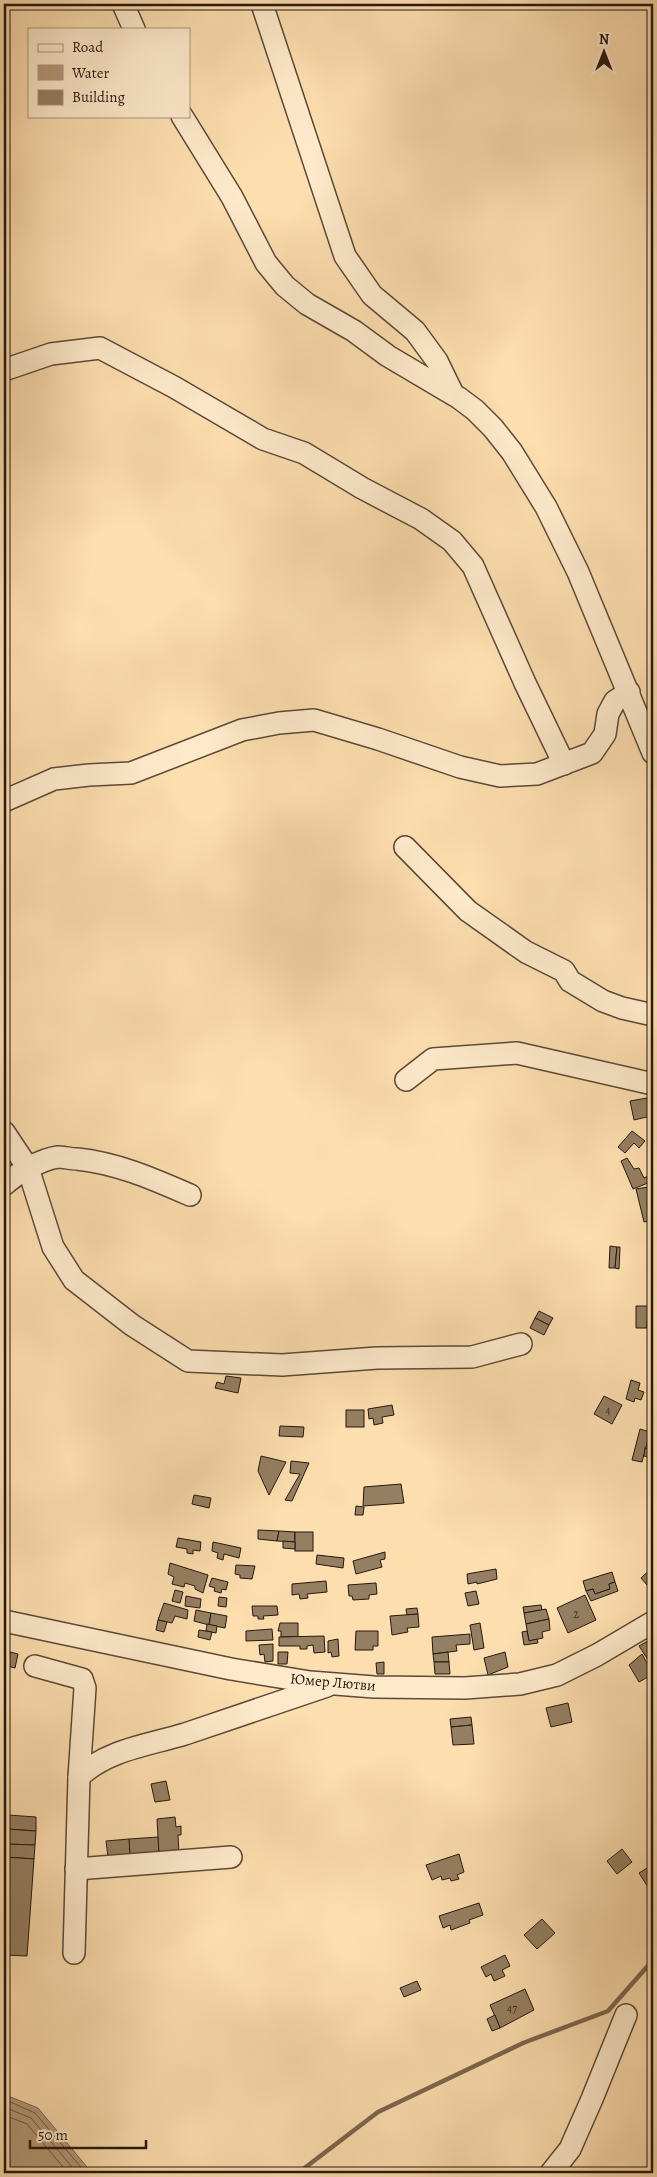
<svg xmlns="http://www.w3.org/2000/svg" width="657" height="2177" viewBox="0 0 657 2177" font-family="Alegreya,serif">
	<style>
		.water { fill: #b49b79; stroke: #7b674f }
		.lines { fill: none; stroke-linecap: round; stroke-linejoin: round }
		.shore { stroke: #6c5a44; stroke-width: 1 }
		.stream { stroke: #7b674f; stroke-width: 4.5 }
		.building { fill: #957f62; stroke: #25180f }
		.minor-casing { stroke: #5b4a37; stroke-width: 24 }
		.minor { stroke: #feeacb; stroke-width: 21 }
		.labels { text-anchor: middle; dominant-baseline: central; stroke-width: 4; stroke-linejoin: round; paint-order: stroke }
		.number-label { font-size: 12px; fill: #413224 }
		.street-label { font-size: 15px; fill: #25180f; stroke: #feeacb }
	</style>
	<rect width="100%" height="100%" fill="#fddeaf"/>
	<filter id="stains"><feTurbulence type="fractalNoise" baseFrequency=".004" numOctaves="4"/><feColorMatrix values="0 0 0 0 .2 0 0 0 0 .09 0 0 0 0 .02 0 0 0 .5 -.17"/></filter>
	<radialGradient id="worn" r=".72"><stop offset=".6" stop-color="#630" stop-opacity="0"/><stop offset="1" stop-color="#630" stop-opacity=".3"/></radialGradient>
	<path class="water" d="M 4,2092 L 8,2096 L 38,2108 L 92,2173 L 4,2173 Z"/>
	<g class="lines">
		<g class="shore">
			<path d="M 4,2099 L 35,2113 L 86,2173"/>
			<path d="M 4,2107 L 31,2118 L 77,2173"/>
			<path d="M 4,2115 L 27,2124 L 68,2173"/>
		</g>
		<path class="stream" d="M 298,2173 L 378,2112 L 523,2043 L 608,2011 L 653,1960"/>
	</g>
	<g class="building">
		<path d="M 647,1098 L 651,1116 L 634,1120 L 630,1101 Z"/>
		<path d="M 632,1131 L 645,1141 L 639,1148 L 634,1143 L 625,1153 L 618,1147 Z"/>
		<path d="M 627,1158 L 634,1169 L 639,1168 L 644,1178 L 651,1175 L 653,1181 L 633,1189 L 621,1161 Z"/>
		<path d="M 648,1187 L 653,1220 L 644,1222 L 636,1189 Z"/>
		<path d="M 653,1194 L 653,1220 L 649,1195 Z"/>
		<path d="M 610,1246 L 617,1247 L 615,1268 L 609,1268 Z"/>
		<path d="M 617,1247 L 620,1247 L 619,1269 L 615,1268 Z"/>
		<path d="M 636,1306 L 653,1306 L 653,1321 L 647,1321 L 647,1328 L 636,1328 Z"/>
		<path d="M 539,1311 L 553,1318 L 549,1325 L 535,1318 Z"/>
		<path d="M 535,1318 L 549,1325 L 544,1335 L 530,1328 Z"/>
		<path d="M 226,1376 L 241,1378 L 238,1393 L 215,1388 L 217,1382 L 224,1384 Z"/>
		<path d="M 631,1380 L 640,1383 L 638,1390 L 644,1392 L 641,1400 L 635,1398 L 634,1402 L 626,1399 Z"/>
		<path d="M 604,1396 L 622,1405 L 612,1424 L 594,1414 Z"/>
		<path d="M 392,1405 L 394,1415 L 382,1417 L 383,1423 L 374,1425 L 373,1418 L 369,1419 L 368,1409 Z"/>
		<rect x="346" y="1410" width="18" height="17"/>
		<path d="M 280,1426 L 304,1427 L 303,1437 L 279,1436 Z"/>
		<path d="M 652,1427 L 653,1427 L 653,1450 L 645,1448 Z"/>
		<path d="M 640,1429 L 650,1432 L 642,1462 L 632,1460 Z"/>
		<path d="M 645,1448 L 653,1450 L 652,1458 L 644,1456 Z"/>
		<path d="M 261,1456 L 286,1462 L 269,1495 L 258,1471 Z"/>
		<path d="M 291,1461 L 309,1463 L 292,1501 L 285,1500 L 300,1474 L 290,1473 Z"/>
		<path d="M 401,1484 L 404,1503 L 363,1506 L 364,1487 Z"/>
		<path d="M 194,1495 L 211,1498 L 209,1508 L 192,1504 Z"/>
		<path d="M 356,1506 L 364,1507 L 363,1515 L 355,1515 Z"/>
		<path d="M 258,1530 L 279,1531 L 277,1541 L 258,1539 Z"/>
		<path d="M 279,1531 L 295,1532 L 295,1542 L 277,1541 Z"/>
		<rect x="295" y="1532" width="18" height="19"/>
		<path d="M 178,1538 L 201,1542 L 200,1551 L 193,1550 L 193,1554 L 187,1553 L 187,1549 L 176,1547 Z"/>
		<path d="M 283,1541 L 295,1542 L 295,1549 L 283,1548 Z"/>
		<path d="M 213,1542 L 241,1548 L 239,1558 L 224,1554 L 223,1560 L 217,1558 L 218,1553 L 212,1551 Z"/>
		<path d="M 385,1552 L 385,1559 L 380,1560 L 382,1567 L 356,1574 L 353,1561 Z"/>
		<path d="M 317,1555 L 344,1558 L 343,1568 L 316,1564 Z"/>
		<path d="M 170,1563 L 208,1575 L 203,1593 L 195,1589 L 195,1586 L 185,1583 L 184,1587 L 172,1584 L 174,1577 L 168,1574 Z"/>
		<path d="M 236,1565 L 255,1566 L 252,1579 L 240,1578 L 240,1575 L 235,1574 Z"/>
		<path d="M 653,1567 L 653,1583 L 651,1581 L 647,1585 L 641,1578 Z"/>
		<path d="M 496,1569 L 497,1579 L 477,1584 L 477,1582 L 468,1584 L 467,1574 Z"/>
		<path d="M 612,1572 L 615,1582 L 609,1584 L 610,1589 L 595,1594 L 593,1589 L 586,1591 L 583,1581 Z"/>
		<path d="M 212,1578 L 228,1582 L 226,1590 L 222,1589 L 221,1593 L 214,1591 L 215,1588 L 209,1586 Z"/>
		<path d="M 326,1581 L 327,1592 L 307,1594 L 308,1598 L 300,1599 L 299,1594 L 292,1595 L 292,1584 Z"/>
		<path d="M 615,1582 L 618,1591 L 591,1601 L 586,1591 L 593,1589 L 595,1594 L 610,1589 L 609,1584 Z"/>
		<path d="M 376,1583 L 377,1594 L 369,1595 L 369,1599 L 353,1600 L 352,1596 L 349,1596 L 348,1585 Z"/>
		<path d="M 175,1590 L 183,1592 L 180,1603 L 172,1601 Z"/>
		<path d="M 476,1591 L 479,1604 L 468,1606 L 465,1593 Z"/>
		<path d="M 585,1595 L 596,1620 L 568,1633 L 557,1608 Z"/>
		<path d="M 186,1596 L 201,1599 L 200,1608 L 185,1606 Z"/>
		<path d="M 219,1597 L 227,1598 L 226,1607 L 218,1606 Z"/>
		<path d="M 164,1603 L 188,1610 L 187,1619 L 175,1616 L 172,1623 L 158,1620 Z"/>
		<path d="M 541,1605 L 542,1610 L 524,1613 L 523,1607 Z"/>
		<path d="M 252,1606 L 277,1606 L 278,1615 L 263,1616 L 264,1619 L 258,1619 L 258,1616 L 253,1616 Z"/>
		<path d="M 417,1608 L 418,1614 L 407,1615 L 406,1609 Z"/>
		<path d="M 546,1609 L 549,1619 L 526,1624 L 524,1613 Z"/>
		<path d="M 196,1610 L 211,1613 L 209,1625 L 194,1621 Z"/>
		<path d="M 211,1613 L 227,1616 L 225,1628 L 209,1625 Z"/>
		<path d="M 418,1614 L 419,1627 L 407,1628 L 408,1632 L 392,1635 L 390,1616 Z"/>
		<path d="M 549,1619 L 550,1630 L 542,1632 L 543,1638 L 529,1641 L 526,1624 Z"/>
		<path d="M 158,1620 L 167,1622 L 164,1632 L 156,1630 Z"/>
		<path d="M 280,1623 L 298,1623 L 298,1637 L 281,1637 L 281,1631 L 278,1631 Z"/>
		<path d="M 480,1623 L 484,1648 L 474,1650 L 470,1625 Z"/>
		<path d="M 207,1624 L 217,1626 L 216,1633 L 206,1631 Z"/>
		<path d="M 272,1629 L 273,1640 L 246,1641 L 246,1631 Z"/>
		<path d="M 199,1630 L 212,1632 L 210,1640 L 198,1637 Z"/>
		<path d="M 356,1631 L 378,1631 L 378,1646 L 373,1646 L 373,1650 L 355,1650 Z"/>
		<path d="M 527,1631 L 529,1641 L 537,1639 L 538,1643 L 524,1645 L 522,1632 Z"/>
		<path d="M 470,1634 L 470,1644 L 456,1645 L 457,1651 L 433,1654 L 432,1637 Z"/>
		<path d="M 324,1636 L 325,1652 L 314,1653 L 313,1645 L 307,1646 L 307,1649 L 300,1649 L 300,1646 L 279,1646 L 279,1637 Z"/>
		<path d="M 653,1638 L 653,1661 L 650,1663 L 639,1646 Z"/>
		<path d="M 338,1639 L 339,1656 L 332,1657 L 331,1652 L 328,1653 L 328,1641 Z"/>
		<path d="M 273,1644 L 273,1661 L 265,1662 L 264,1654 L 260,1655 L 259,1645 Z"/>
		<path d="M 4,1651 L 10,1652 L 5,1669 L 4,1669 Z"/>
		<path d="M 10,1652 L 18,1654 L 15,1668 L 7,1666 Z"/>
		<path d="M 278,1652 L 288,1652 L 287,1664 L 278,1664 Z"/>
		<path d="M 448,1652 L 449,1662 L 434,1662 L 433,1654 Z"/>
		<path d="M 505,1652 L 508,1667 L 488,1675 L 484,1658 Z"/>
		<path d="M 642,1654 L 653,1674 L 639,1682 L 629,1665 Z"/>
		<path d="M 384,1662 L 384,1674 L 377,1674 L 376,1663 Z"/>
		<path d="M 434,1662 L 449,1662 L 450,1674 L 435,1674 Z"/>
		<path d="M 568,1703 L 572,1722 L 551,1727 L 546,1708 Z"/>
		<path d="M 471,1717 L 472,1725 L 451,1727 L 450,1719 Z"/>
		<path d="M 472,1725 L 474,1744 L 453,1745 L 451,1727 Z"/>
		<path d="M 4,1731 L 8,1732 L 6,1753 L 4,1752 Z"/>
		<path d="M 166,1781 L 170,1800 L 155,1802 L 151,1784 Z"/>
		<path d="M 8,1815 L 36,1817 L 36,1831 L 7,1829 Z"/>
		<path d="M 175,1817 L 176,1827 L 181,1826 L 181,1835 L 178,1835 L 179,1854 L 159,1855 L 157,1819 Z"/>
		<path d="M 7,1829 L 36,1831 L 35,1845 L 6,1844 Z"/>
		<path d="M 158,1837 L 159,1855 L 130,1857 L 129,1839 Z"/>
		<path d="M 129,1839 L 130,1857 L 108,1857 L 106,1841 Z"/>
		<path d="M 6,1844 L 35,1845 L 34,1859 L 5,1857 Z"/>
		<path d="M 622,1849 L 632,1862 L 617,1874 L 607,1861 Z"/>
		<path d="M 459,1854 L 464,1872 L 457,1875 L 459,1879 L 451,1881 L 450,1878 L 442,1880 L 441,1876 L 432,1880 L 426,1865 Z"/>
		<path d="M 5,1857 L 34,1859 L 27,1956 L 4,1955 Z"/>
		<path d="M 647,1868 L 653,1878 L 653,1891 L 651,1892 L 639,1873 Z"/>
		<path d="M 479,1903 L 483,1915 L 469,1920 L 470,1923 L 451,1930 L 450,1925 L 443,1928 L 439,1916 Z"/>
		<path d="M 542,1919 L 555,1933 L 537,1949 L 524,1935 Z"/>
		<path d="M 505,1955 L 510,1966 L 502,1970 L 505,1976 L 494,1981 L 491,1974 L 486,1977 L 481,1967 Z"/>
		<path d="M 417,1981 L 421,1990 L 404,1997 L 400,1988 Z"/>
		<path d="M 525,1989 L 534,2010 L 500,2028 L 490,2005 Z"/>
		<path d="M 495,2015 L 500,2028 L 492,2031 L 487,2019 Z"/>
	</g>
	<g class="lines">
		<defs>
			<g id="minor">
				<path d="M 123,4 L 134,29"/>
				<path d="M 262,4 L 345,256 L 372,295 L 415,331 L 437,361 L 453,394"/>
				<path d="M 182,116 L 232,197 L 266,263 L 285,286 L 307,304 L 354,331 L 388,356 L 459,398 L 475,410 L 493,428 L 512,452 L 546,507 L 578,572 L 653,753"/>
				<path d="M 4,370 L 51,354 L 100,348 L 174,387 L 263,439 L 304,453 L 362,488 L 421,519 L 452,541 L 473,566 L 525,683 L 564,764"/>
				<path d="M 4,801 L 54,779 L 89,775 L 131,773 L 242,730 L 279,723 L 314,720 L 378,739 L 460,767 L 500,776 L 537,774 L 592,753 L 605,734 L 608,714 L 615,701 L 629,692"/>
				<path d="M 405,847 L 468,911 L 526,952 L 564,971 L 570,981 L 603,1001 L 622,1008 L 653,1015"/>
				<path d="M 406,1080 L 433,1059 L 517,1053 L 653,1084"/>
				<path d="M 4,1132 L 28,1168 L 53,1247 L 74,1280 L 132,1325 L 188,1361 L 282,1365 L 377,1358 L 472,1357 L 521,1344"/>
				<path d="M 4,1185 C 16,1174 41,1159 58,1157 C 64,1157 71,1159 77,1159 C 117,1163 153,1179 190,1195"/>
				<path d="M 4,1621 L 231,1669 L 310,1682 L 374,1687 L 465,1688 L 520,1684 L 557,1675 L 597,1655 L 653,1622"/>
				<path d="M 35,1666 L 82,1679 L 85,1688 L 79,1777 L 74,1953"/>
				<path d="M 79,1777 C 106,1750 149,1745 185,1734 C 232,1718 279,1702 327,1686"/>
				<path d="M 76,1869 L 231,1857"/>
				<path d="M 551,2173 L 570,2149 L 592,2099 L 626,2015"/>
			</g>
		</defs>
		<use href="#minor" class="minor-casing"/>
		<use href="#minor" class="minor"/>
	</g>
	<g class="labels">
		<g class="number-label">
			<text x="608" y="1410">4</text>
			<text x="576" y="1614">2</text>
			<text x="512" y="2008">47</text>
		</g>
		<g class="street-label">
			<text transform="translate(333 1682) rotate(5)">Юмер Лютви</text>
		</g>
	</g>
	<rect width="657" height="2177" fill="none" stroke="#fddeaf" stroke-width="20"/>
	<rect x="5" y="5" width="647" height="2167" fill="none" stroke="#25180f" stroke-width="2.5"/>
	<rect x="10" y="10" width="637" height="2157" fill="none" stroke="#25180f"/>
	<rect x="28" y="28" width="162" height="90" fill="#feeacb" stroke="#a79680"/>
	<rect x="38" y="44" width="25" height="8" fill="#feeacb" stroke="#a79680"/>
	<text x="72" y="52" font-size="15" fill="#25180f">Road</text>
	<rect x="38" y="65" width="25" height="15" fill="#b49b79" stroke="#a79680"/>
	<text x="72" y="78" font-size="15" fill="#25180f">Water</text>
	<rect x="38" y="90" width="25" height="15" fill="#957f62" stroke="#a79680"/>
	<text x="72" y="102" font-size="15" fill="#25180f">Building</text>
	<g transform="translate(604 52)" stroke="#feeacb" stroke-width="4" paint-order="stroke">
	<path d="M0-4L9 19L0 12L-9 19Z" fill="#25180f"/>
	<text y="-8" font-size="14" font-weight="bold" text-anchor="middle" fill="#25180f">N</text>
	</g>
	<path d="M30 2140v8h116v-8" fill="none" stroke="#25180f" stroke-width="2.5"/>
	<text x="38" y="2140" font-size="15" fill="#25180f" stroke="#feeacb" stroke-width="4" paint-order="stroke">50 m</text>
	<rect width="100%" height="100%" filter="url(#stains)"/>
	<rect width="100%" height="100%" fill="url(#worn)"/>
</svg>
